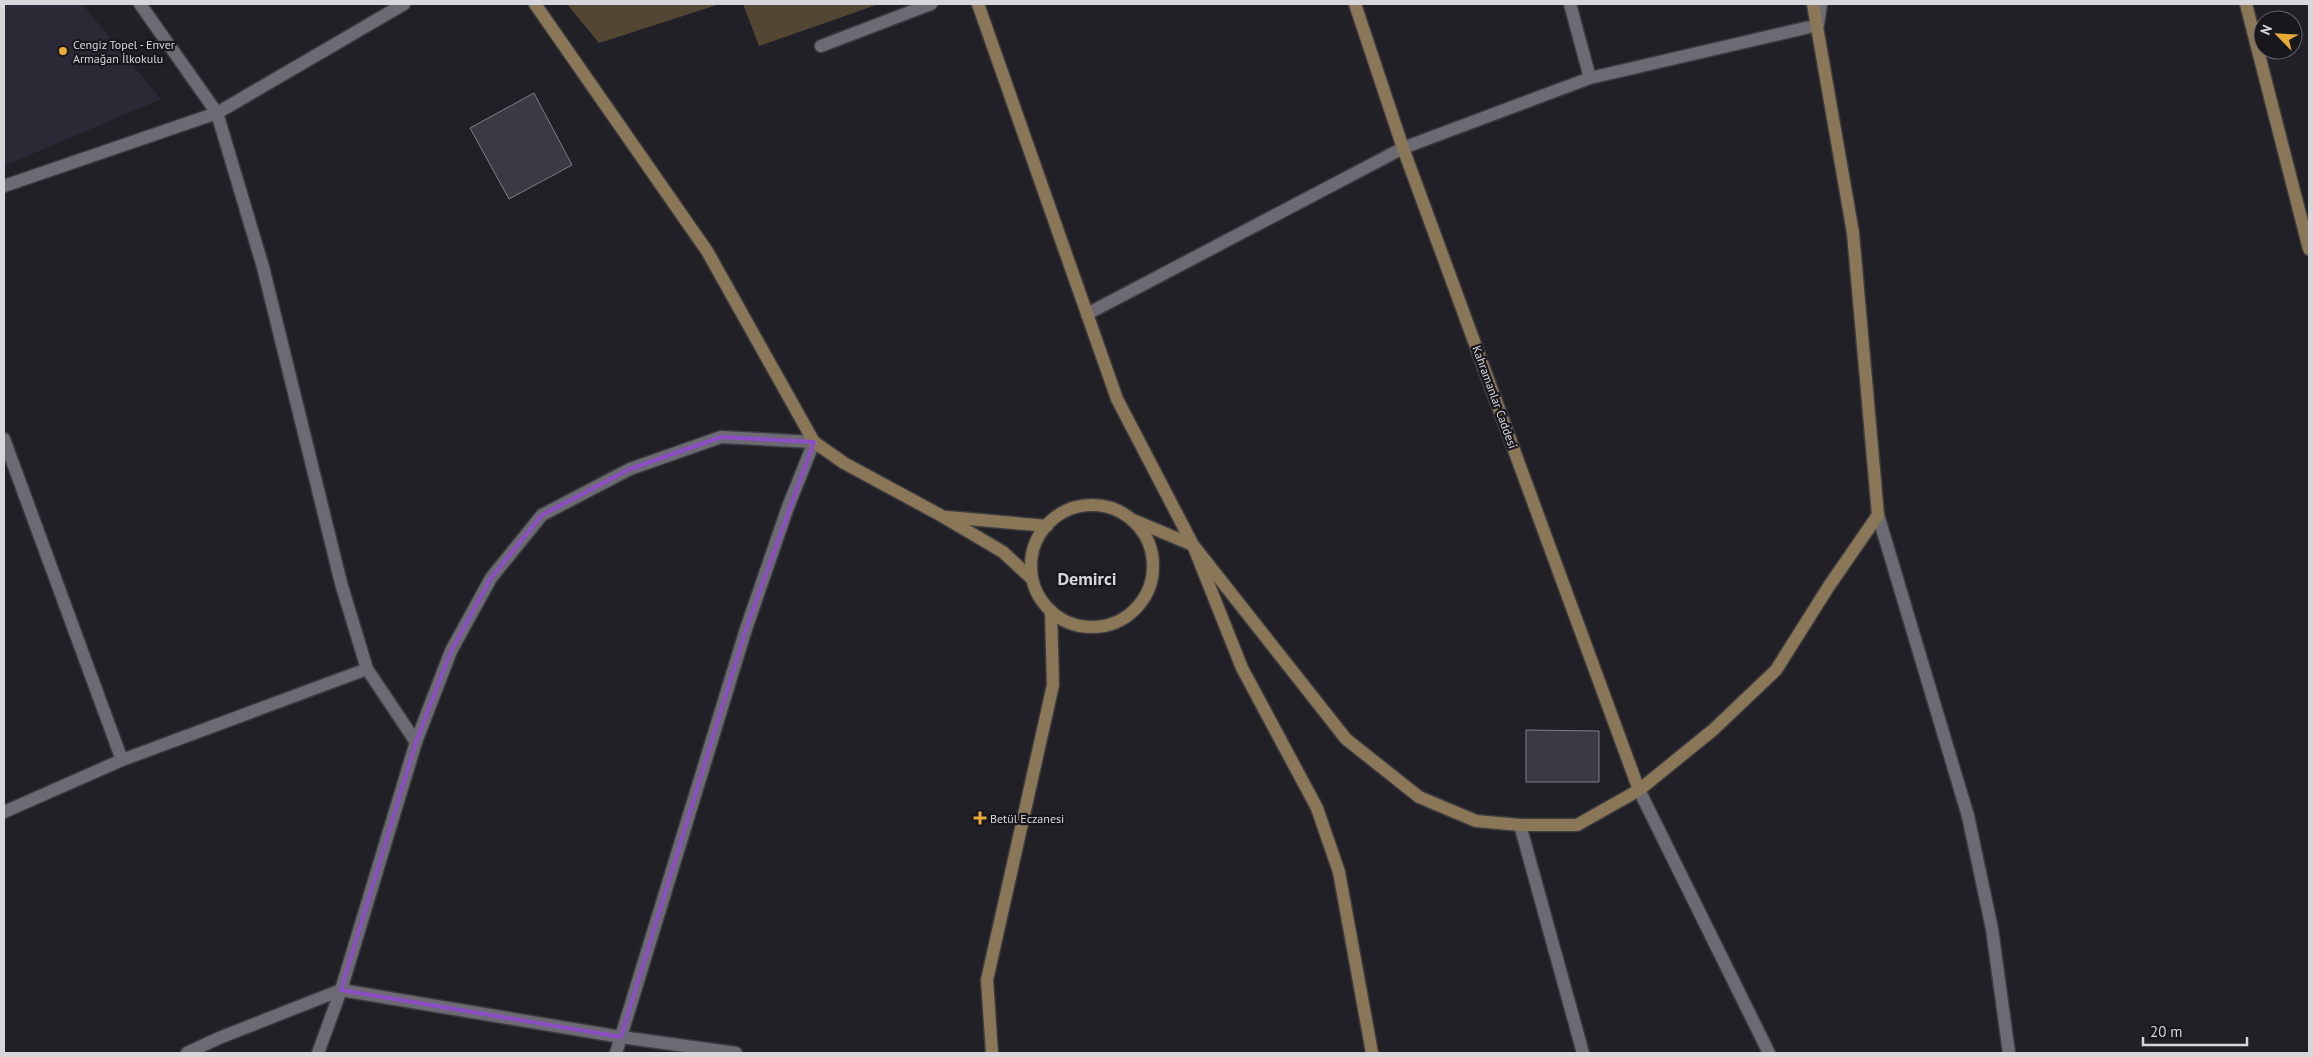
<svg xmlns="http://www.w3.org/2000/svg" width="2313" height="1057" viewBox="0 0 2313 1057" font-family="'PT Sans',sans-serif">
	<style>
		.built { fill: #2b2935 }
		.green { fill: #534633 }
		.building { fill: #3b3a42; stroke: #7f7d86 }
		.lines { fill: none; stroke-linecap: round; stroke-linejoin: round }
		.street-casing { stroke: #3c3b40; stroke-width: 15 }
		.secondary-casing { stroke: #3c3b40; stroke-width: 15 }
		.street { stroke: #6c6b73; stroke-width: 12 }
		.secondary { stroke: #8a7757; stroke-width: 12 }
		.marked { fill: none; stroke: #8d4ec5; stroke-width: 4; stroke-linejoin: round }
		.poi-dot { fill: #e9ab38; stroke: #18171d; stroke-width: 2 }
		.labels { text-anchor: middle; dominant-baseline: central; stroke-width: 4.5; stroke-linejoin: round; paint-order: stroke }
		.poi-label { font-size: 12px; fill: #d7d6db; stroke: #18171d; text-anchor: start }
		.street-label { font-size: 12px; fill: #d7d6db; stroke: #18171d }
		.district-label { font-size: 18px; font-weight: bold; fill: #d7d6db; stroke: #18171d }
	</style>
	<rect width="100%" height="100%" fill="#212027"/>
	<path class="built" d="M 4,4 L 82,4 L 161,99 L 4,166 Z"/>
	<g class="green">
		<path d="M 567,4 L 720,4 L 599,43 Z"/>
		<path d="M 743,4 L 879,4 L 759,46 Z"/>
	</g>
	<g class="building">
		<path d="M 534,93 L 572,165 L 509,199 L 470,128 Z"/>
		<path d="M 1526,730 L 1599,731 L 1599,782 L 1526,782 Z"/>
	</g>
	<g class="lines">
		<defs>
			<g id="street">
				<path d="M 140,4 L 217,113 L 263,267 L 341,583 L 367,669 L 416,742"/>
				<path d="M 1570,4 L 1590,78"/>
				<path d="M 821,46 L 931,4"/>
				<path d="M 4,186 L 217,113 L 404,4"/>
				<path d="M 1087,314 L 1403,148 L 1590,78 L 1818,25 L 1821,4"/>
				<path d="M 4,439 L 122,760"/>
				<path d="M 1878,515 L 1968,816 L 1992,929 L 2009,1053"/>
				<path d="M 1639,790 L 1769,1053"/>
				<path d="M 4,812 L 122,760 L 367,669"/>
				<path d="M 1520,825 L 1583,1053"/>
				<path d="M 187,1053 L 219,1038 L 341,990 L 621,1037 L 736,1053"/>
				<path d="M 318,1053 L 341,990 L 416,742 L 451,651 L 491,578 L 542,515 L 630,469 L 721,437 L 814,442 L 788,507 L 746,629 L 616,1053"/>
			</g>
			<g id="secondary">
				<path d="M 535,4 L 707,251 L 814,442 L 844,463 L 942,516 L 1003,552 L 1032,579"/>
				<path d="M 978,4 L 1117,399 L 1193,545 L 1242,668 L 1317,808 L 1339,872 L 1372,1053"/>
				<path d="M 1355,4 L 1403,148 L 1639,790"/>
				<path d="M 2246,4 L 2309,249"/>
				<circle cx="1092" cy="566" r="61"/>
				<path d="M 947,517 L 1047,526"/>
				<path d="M 1133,520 L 1193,545 L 1346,739 L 1419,797 L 1476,821 L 1520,825 L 1577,825 L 1639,790 L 1713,730 L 1776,670 L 1829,586 L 1878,515 L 1853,233 L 1813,4"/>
				<path d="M 992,1053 L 987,980 L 1053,685 L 1051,611"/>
			</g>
		</defs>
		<use href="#street" class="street-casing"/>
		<use href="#secondary" class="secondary-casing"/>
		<use href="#street" class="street"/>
		<use href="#secondary" class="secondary"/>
	</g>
	<path class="marked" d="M 721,437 L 814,442 L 746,629 L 621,1037 L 341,990 L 416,742 L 451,651 L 491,578 L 542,515 L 630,469 Z"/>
	<g class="poi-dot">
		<circle cx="63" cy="51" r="5"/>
		<path d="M977.5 810.5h5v5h5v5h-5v5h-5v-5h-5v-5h5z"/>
	</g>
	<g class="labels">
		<g class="poi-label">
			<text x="73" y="44">Cengiz Topel - Enver<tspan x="73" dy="14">Armağan İlkokulu</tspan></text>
			<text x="990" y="818">Betül Eczanesi</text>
		</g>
		<g class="street-label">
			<text transform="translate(1495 397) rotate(70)">Kahramanlar Caddesi</text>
		</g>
		<g class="district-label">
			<text x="1087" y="578">Demirci</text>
		</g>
	</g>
	<rect width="2313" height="1057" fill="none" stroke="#d7d6db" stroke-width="10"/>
	<g transform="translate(2278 35) rotate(294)"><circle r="24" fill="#18171d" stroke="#646369"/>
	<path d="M0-4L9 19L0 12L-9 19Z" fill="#e9ab38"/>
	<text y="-8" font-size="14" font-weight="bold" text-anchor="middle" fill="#d7d6db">N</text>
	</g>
	<path d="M2143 1037v8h104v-8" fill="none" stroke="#d7d6db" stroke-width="2.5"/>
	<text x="2150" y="1037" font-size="15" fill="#d7d6db" stroke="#18171d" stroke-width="4" paint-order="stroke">20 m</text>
</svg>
